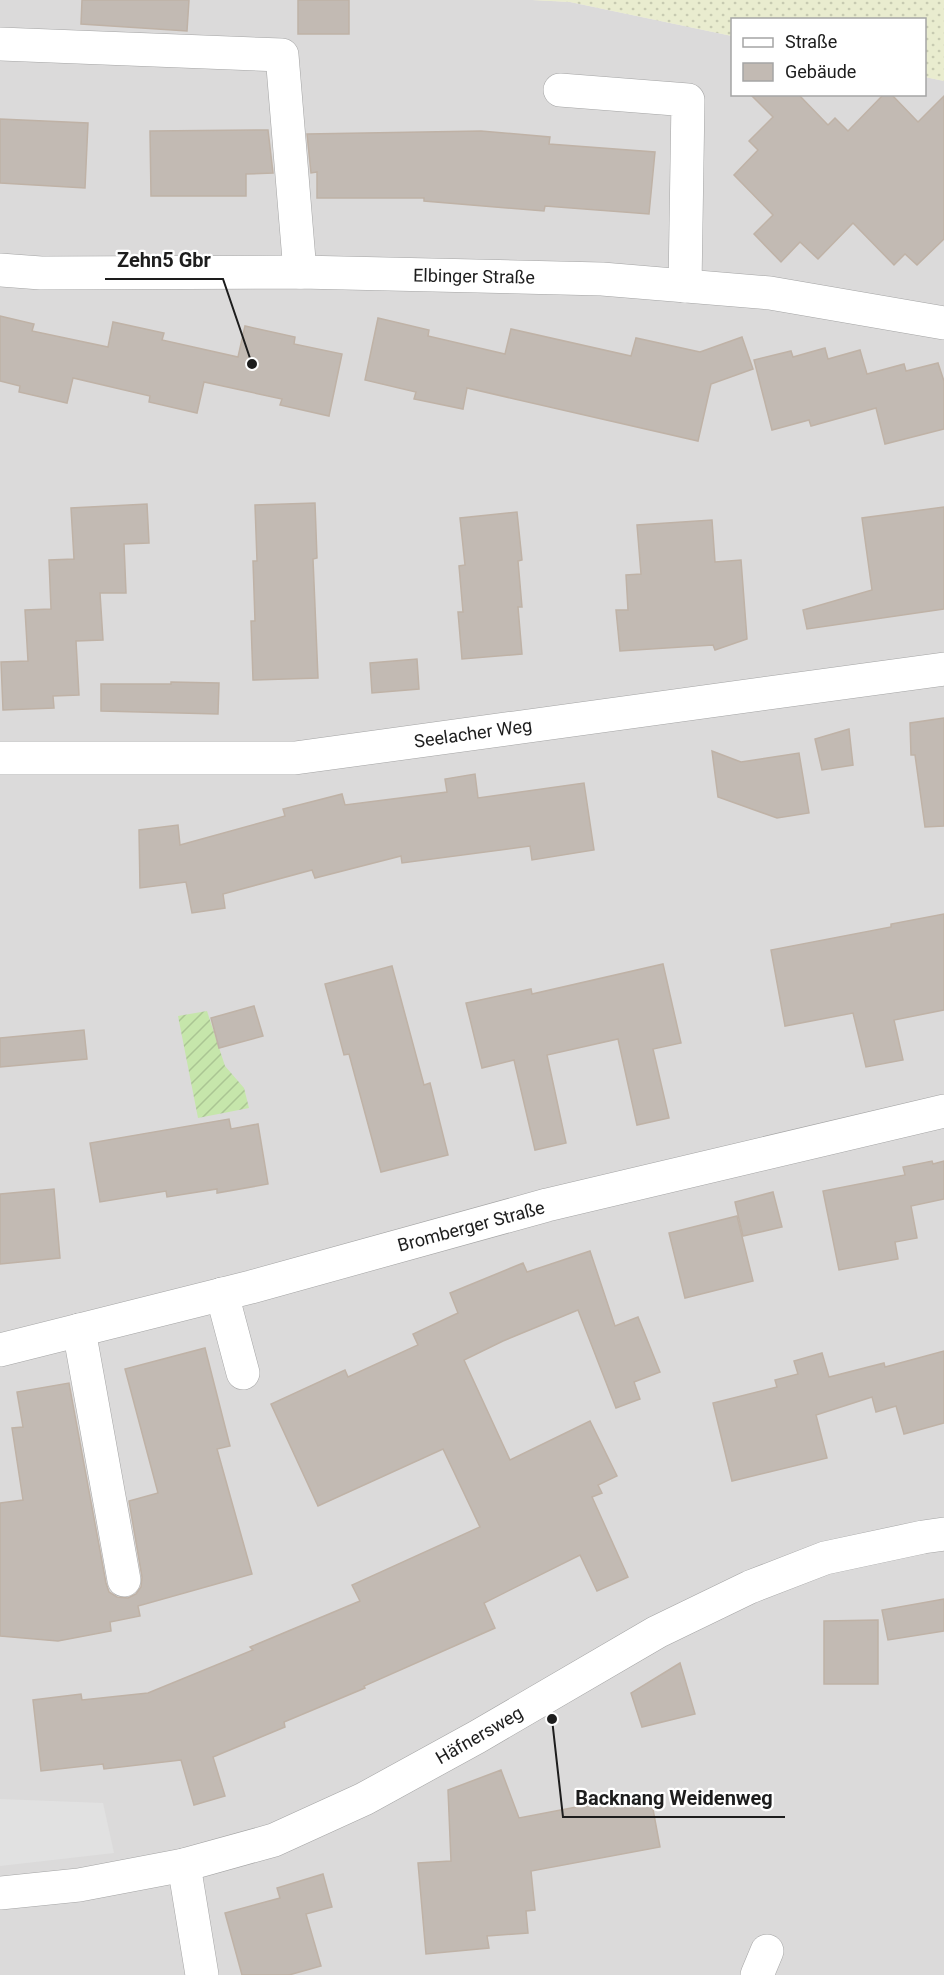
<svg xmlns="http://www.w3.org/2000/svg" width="944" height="1975" viewBox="0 0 944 1975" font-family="Roboto,sans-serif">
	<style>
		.residential { fill: #dbdada }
		.farmland { fill: url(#farmland-dots) }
		.garden { fill: url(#garden-furrows) }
		.parking { fill: #e1e1e1 }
		.building { fill: #c2bab3; stroke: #bfb2a6; stroke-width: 1.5 }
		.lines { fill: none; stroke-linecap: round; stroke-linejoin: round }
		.minor-casing { stroke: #a4a4a4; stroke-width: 34 }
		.minor { stroke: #fff; stroke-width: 33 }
		.labels { text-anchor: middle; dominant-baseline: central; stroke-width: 4.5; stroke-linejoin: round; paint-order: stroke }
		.street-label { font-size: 18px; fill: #1d1d1d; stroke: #fff }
		.leader { fill: none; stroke: #1d1d1d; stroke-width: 2 }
		.callout-dot { fill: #1d1d1d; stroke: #fff; stroke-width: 2 }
		.callout-label { font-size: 20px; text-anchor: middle; font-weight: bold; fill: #1d1d1d; stroke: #fff; stroke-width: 4.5; stroke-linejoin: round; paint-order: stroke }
	</style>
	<defs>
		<pattern id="farmland-dots" width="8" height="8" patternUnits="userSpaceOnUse" patternTransform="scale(1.5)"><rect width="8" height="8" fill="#e9eccf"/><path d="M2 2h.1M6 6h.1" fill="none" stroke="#c7cab1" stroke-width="1.8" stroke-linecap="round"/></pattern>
		<pattern id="garden-furrows" width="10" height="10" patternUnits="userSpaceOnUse" patternTransform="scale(1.5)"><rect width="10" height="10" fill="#c6e6ab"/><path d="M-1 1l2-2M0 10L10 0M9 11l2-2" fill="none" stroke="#aac593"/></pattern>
	</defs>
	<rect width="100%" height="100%" fill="#eeebe3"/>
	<path class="residential" d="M 0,0 L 532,0 L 570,2 L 732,36 L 732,94 L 924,94 L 925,77 L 944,81 L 944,1975 L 0,1975 Z"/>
	<path class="farmland" d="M 532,0 L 944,0 L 944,81 L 925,77 L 924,20 L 732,20 L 732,36 L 570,2 Z"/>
	<path class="garden" d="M 207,1011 L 225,1066 L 244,1088 L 249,1108 L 198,1118 L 178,1016 Z"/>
	<path class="parking" d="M 0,1799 L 103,1803 L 114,1853 L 0,1866 Z"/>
	<g class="building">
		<path d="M 82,0 L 189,0 L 187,31 L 81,24 Z"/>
		<rect x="298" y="0" width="51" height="34"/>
		<path d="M 750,94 L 798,94 L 828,125 L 835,118 L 848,131 L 884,94 L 891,94 L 918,122 L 944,96 L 944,239 L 917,265 L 905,254 L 894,265 L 853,223 L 818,259 L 800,242 L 781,262 L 754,234 L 773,215 L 734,175 L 758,150 L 749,141 L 773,117 Z"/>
		<path d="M 0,119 L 88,123 L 85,188 L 0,183 Z"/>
		<path d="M 268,130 L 273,173 L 246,174 L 246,196 L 151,196 L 150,131 Z"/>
		<path d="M 481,131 L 550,137 L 549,144 L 655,152 L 649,214 L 545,206 L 544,211 L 424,201 L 424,198 L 317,198 L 317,172 L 311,173 L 307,134 Z"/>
		<path d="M 0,316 L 34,324 L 32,331 L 108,347 L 113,322 L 164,333 L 162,340 L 238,357 L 245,326 L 295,337 L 294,344 L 342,354 L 329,416 L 280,405 L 282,399 L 204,382 L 197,413 L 149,402 L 150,396 L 73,378 L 67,403 L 19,392 L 20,386 L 0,381 Z"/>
		<path d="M 378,318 L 429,330 L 428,336 L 505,354 L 511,329 L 631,356 L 636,338 L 700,352 L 742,337 L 753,369 L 711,384 L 698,441 L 467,388 L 463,409 L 414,399 L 416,392 L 365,380 Z"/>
		<path d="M 825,348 L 828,359 L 860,350 L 867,374 L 904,364 L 906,371 L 938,363 L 944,381 L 944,429 L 885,444 L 876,408 L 811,426 L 809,420 L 772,430 L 754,360 L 791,351 L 793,357 Z"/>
		<path d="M 315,503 L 317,558 L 313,559 L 318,678 L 253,680 L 251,621 L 255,621 L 253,561 L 257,561 L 255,505 Z"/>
		<path d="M 147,504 L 149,543 L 124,544 L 126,593 L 100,593 L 103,640 L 76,641 L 79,695 L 53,696 L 54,708 L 3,710 L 1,662 L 28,661 L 25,610 L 51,609 L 49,560 L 74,559 L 71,508 Z"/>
		<path d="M 944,507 L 944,609 L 807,629 L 803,610 L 872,590 L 862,518 Z"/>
		<path d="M 517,512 L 522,560 L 518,561 L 522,607 L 518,607 L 522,654 L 462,659 L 458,612 L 463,612 L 459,566 L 465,565 L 460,518 Z"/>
		<path d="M 712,520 L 715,562 L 741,560 L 747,639 L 715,650 L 713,645 L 620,651 L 616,610 L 628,610 L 626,575 L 641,574 L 637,525 Z"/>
		<path d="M 417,659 L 419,689 L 372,693 L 370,663 Z"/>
		<path d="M 171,682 L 219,683 L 218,714 L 101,711 L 101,684 L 171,684 Z"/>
		<path d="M 944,718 L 944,826 L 925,827 L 915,755 L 911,755 L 910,723 Z"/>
		<path d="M 849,729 L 853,765 L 822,770 L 815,739 Z"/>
		<path d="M 712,751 L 741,762 L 799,753 L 809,813 L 777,818 L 718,797 Z"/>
		<path d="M 475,774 L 478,798 L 584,783 L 594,850 L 532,860 L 530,846 L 402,863 L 401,856 L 315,878 L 312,870 L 223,894 L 225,908 L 192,913 L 186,882 L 140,888 L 139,830 L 178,825 L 180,845 L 285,816 L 283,809 L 342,794 L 345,805 L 447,792 L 445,779 Z"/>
		<path d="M 944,914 L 944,1010 L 894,1020 L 903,1060 L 866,1067 L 853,1013 L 785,1026 L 771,950 L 891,927 L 891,924 Z"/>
		<path d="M 663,964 L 681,1043 L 653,1049 L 669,1118 L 637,1125 L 618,1039 L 547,1055 L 566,1143 L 535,1150 L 514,1060 L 482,1068 L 466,1003 L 531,989 L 532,994 Z"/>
		<path d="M 392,966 L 424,1085 L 430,1083 L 448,1155 L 381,1172 L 349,1054 L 344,1055 L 325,984 Z"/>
		<path d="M 254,1006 L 263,1036 L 219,1048 L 211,1018 Z"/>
		<path d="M 84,1030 L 87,1059 L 0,1067 L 0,1038 Z"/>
		<path d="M 229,1119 L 231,1129 L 258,1124 L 268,1184 L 217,1193 L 217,1189 L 167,1197 L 166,1191 L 100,1202 L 90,1143 Z"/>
		<path d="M 932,1161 L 933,1164 L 944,1161 L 944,1199 L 911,1206 L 917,1238 L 895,1242 L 898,1259 L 839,1270 L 823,1191 L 905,1175 L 903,1167 Z"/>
		<path d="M 54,1189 L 60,1258 L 0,1264 L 0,1194 Z"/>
		<path d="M 773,1192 L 782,1227 L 743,1236 L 735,1202 Z"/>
		<path d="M 737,1216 L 753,1281 L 685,1298 L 669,1233 Z"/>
		<path d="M 590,1251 L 615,1326 L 638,1317 L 660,1372 L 634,1382 L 640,1399 L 616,1408 L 578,1310 L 503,1341 L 464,1360 L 510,1460 L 590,1421 L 617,1476 L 598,1485 L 602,1493 L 592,1497 L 628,1577 L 597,1591 L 580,1555 L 484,1603 L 495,1628 L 364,1686 L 365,1688 L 284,1722 L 285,1727 L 213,1757 L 225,1796 L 194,1805 L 181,1760 L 104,1769 L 103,1764 L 41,1771 L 33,1700 L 81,1694 L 82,1700 L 148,1693 L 253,1650 L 250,1647 L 360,1601 L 352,1585 L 480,1527 L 443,1449 L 318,1506 L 271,1404 L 345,1370 L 348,1377 L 418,1345 L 413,1334 L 458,1313 L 450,1293 L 523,1263 L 527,1272 Z"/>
		<path d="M 205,1348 L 230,1446 L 217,1449 L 252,1574 L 138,1606 L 140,1616 L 110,1622 L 111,1631 L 58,1641 L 0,1636 L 0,1503 L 23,1500 L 12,1428 L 23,1427 L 17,1392 L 69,1383 L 106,1583 L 109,1592 L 117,1597 L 128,1598 L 136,1594 L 141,1587 L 142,1577 L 129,1501 L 158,1493 L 125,1369 Z"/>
		<path d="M 944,1351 L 944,1423 L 904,1434 L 896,1406 L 876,1412 L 872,1397 L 816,1415 L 827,1458 L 732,1481 L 713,1403 L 777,1387 L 775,1380 L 798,1374 L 794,1361 L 822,1353 L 829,1377 L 884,1363 L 885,1367 Z"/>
		<path d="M 944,1599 L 944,1631 L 888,1640 L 882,1610 Z"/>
		<path d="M 878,1620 L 878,1684 L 824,1684 L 824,1621 Z"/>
		<path d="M 680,1663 L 695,1714 L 642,1727 L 631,1693 Z"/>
		<path d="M 501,1770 L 519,1818 L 650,1793 L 660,1847 L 531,1871 L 535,1910 L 526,1911 L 528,1933 L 487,1936 L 489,1948 L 426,1954 L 418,1863 L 451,1861 L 448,1790 Z"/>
		<path d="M 323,1874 L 332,1907 L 306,1914 L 321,1966 L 289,1975 L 242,1975 L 225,1913 L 280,1898 L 277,1888 Z"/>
	</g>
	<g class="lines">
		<defs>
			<g id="minor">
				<path d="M 0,44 L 282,55 L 300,272"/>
				<path d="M 560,90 L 688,100 L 685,286"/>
				<path d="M 0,270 L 41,273 L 300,272 L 602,279 L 770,293 L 944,323"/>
				<path d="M 0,758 L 295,758 L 944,669"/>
				<path d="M 222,1294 L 243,1373"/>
				<path d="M 79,1330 L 124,1580"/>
				<path d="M 0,1350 L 251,1287 L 547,1205 L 944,1111"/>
				<path d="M 184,1865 L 202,1975"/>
				<path d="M 0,1893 L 79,1885 L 184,1865 L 274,1840 L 364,1799 L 477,1737 L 657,1632 L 750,1587 L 825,1558 L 923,1537 L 944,1534"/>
				<path d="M 757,1975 L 767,1951"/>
			</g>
		</defs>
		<use href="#minor" class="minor-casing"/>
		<use href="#minor" class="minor"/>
	</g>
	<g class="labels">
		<g class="street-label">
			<text transform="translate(474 276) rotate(1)">Elbinger Straße</text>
			<text transform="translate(473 733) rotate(-8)">Seelacher Weg</text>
			<text transform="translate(471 1226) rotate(-15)">Bromberger Straße</text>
			<text transform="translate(479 1735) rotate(-30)">Häfnersweg</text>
		</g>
	</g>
	<path class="leader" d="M252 364L223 279H105M552 1719L563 1817H785"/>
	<g class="callout-dot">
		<circle cx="252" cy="364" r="6"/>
		<circle cx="552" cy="1719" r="6"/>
	</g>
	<g class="callout-label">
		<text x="164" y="267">Zehn5 Gbr</text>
		<text x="674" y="1805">Backnang Weidenweg</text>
	</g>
	<rect x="731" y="18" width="195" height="78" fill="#ffffff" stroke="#a5a5a5" stroke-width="1.5"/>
	<rect x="743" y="38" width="30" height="9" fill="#ffffff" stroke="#a5a5a5" stroke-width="1.5"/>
	<text x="785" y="48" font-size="18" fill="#1d1d1d">Straße</text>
	<rect x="743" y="63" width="30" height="18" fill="#c2bab3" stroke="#a5a5a5" stroke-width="1.5"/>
	<text x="785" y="78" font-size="18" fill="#1d1d1d">Gebäude</text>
</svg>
